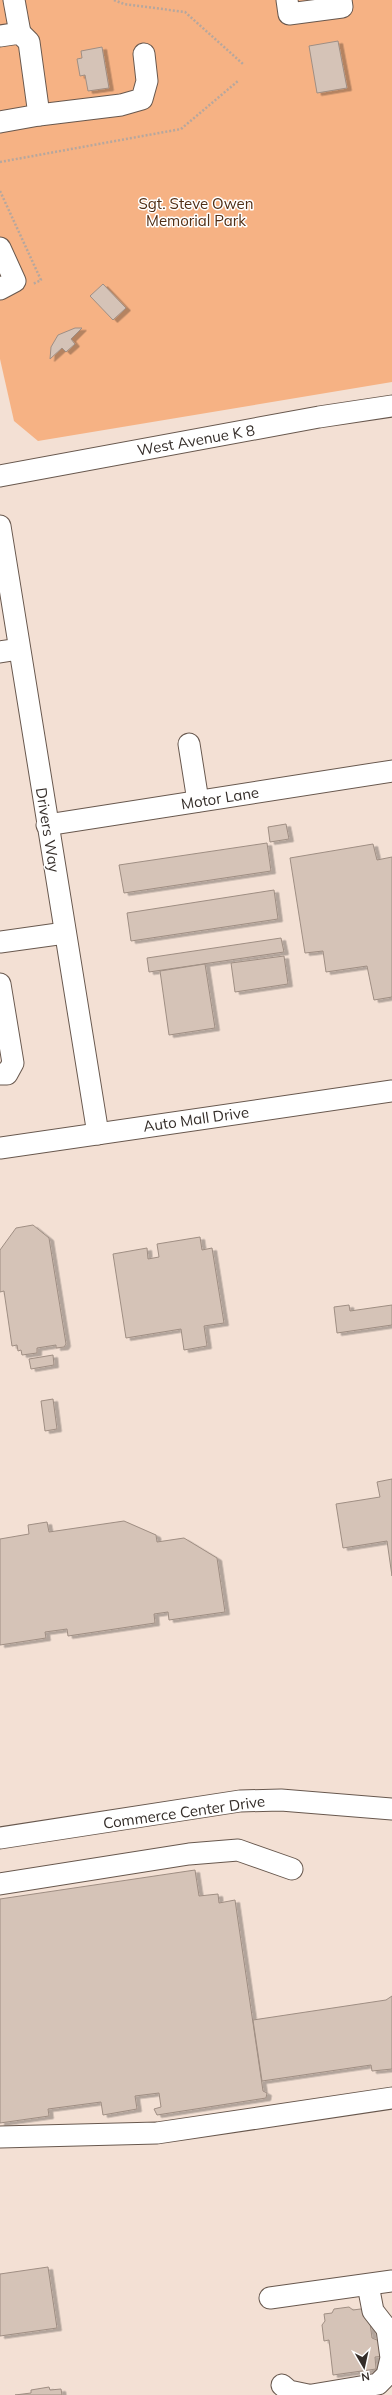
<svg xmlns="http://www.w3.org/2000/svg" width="392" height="2395" viewBox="0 0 392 2395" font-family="Mulish,sans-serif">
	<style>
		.green { fill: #f6b284 }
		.building { fill: #d5c3b7; stroke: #9f8e83; filter: url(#shadow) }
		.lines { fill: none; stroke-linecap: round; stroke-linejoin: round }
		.minor-casing { stroke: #68584e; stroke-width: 23 }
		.path { stroke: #b6a79e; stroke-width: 2.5; stroke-dasharray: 2 2; stroke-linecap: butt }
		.minor { stroke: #fff; stroke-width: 21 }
		.labels { text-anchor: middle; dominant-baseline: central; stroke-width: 3; stroke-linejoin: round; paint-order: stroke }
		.park-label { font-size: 15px; fill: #502e15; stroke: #fff }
		.street-label { font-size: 15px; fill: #342d29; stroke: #fff }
	</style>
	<defs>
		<filter id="shadow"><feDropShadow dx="4.5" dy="2.5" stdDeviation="0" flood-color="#0004"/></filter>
	</defs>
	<rect width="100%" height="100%" fill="#f3e0d4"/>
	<path class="green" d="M 0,0 L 392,0 L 392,382 L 38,441 L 14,421 L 0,359 Z"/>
	<g class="building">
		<path d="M 338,41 L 347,88 L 317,93 L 309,46 Z"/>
		<path d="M 102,47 L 109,88 L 88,91 L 85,75 L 80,76 L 77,59 L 82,58 L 81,51 Z"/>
		<path d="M 103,284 L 126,308 L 113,320 L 90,296 Z"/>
		<path d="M 75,328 L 82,328 L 71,339 L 75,344 L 66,352 L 62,348 L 50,359 L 51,347 L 58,335 Z"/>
		<path d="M 286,824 L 289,839 L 270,842 L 268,827 Z"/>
		<path d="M 267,843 L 271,871 L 124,893 L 119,865 Z"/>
		<path d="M 373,844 L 377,860 L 392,857 L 392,997 L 374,1000 L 367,966 L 326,972 L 323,951 L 305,953 L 290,858 Z"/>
		<path d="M 274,890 L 278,919 L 131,941 L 127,913 Z"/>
		<path d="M 281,938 L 284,952 L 149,972 L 147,958 Z"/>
		<path d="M 284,956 L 288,984 L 235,992 L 231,963 Z"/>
		<path d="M 205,964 L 215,1028 L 169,1035 L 160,971 Z"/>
		<path d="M 33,1225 L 49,1238 L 66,1344 L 64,1347 L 56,1348 L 56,1345 L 37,1348 L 37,1353 L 22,1355 L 21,1350 L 18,1351 L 17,1345 L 12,1346 L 4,1291 L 0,1292 L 0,1250 L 16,1228 Z"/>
		<path d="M 200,1237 L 202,1250 L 212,1248 L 224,1323 L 204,1326 L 207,1346 L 184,1350 L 181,1329 L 126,1338 L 113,1254 L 147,1248 L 148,1259 L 159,1257 L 157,1244 Z"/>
		<path d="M 349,1305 L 350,1311 L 392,1305 L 392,1325 L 337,1333 L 334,1307 Z"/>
		<path d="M 53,1355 L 54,1365 L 31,1369 L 29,1359 Z"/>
		<path d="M 53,1399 L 57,1429 L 45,1431 L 41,1401 Z"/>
		<path d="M 392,1479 L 392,1576 L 387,1541 L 343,1548 L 336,1504 L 380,1497 L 377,1482 Z"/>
		<path d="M 124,1521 L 156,1535 L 157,1542 L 184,1538 L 217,1558 L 225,1612 L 169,1620 L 168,1612 L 154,1614 L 155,1623 L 68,1636 L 67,1629 L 45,1632 L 46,1638 L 0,1645 L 0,1539 L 29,1534 L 28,1525 L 47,1522 L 49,1532 Z"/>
		<path d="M 195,1870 L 199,1896 L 218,1894 L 219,1903 L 235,1900 L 263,2091 L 267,2093 L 266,2098 L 157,2115 L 154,2109 L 161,2107 L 159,2093 L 135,2096 L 137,2109 L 103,2115 L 101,2102 L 48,2109 L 49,2116 L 0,2123 L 0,1899 Z"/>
		<path d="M 392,1996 L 392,2069 L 372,2071 L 371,2065 L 262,2081 L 253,2020 L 386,2000 Z"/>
		<path d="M 48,2267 L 57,2328 L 0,2336 L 0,2274 Z"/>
		<path d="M 349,2307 L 353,2310 L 368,2308 L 372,2338 L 384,2343 L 386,2356 L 375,2357 L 376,2369 L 333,2375 L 329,2340 L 324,2341 L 322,2325 L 325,2321 L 324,2314 L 332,2313 L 334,2309 Z"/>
		<path d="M 49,2387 L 50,2390 L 61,2389 L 62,2395 L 15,2395 L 31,2393 L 31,2390 Z"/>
	</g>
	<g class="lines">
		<defs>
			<g id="minor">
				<path d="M 14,0 L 20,33"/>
				<path d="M 287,0 L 289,14 L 342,7 L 341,0"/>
				<path d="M 0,36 L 20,33 L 29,42 L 39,115 L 121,105 L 142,99 L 147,81 L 144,54"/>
				<path d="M 0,122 L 39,115"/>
				<path d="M 0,248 L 15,281 L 0,289"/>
				<path d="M 0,476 L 319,417 L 392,406"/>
				<path d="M 0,526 L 98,1134"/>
				<path d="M 0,652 L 19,649"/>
				<path d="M 189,744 L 198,801"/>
				<path d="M 47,825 L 392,771"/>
				<path d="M 0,942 L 65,933"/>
				<path d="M 0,984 L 13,1063 L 7,1074 L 0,1074"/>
				<path d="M 0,1148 L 392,1091"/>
				<path d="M 0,1838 L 240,1801 L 281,1800 L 392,1809"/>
				<path d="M 0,1884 L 189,1854 L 238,1850 L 292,1869"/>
				<path d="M 0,2137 L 157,2133 L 392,2098"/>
				<path d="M 270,2298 L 392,2281"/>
				<path d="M 282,2385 L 289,2391 L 308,2395"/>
				<path d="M 312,2395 L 378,2384 L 387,2375 L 391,2358 L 387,2329 L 373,2311 L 368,2285"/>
			</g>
		</defs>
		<use href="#minor" class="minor-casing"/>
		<g class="path">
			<path d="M 114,0 L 124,4 L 185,12 L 243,64"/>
			<path d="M 0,162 L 181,129 L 238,81"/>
			<path d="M 0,191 L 41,280 L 33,284"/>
		</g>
		<use href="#minor" class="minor"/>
	</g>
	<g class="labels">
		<g class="park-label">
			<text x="196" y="203">Sgt. Steve Owen<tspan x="196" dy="17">Memorial Park</tspan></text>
		</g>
		<g class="street-label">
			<text transform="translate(196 440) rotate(-10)">West Avenue K 8</text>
			<text transform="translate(220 798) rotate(-9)">Motor Lane</text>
			<text transform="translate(48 830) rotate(81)">Drivers Way</text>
			<text transform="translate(196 1119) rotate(-8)">Auto Mall Drive</text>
			<text transform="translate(184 1812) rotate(-8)">Commerce Center Drive</text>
		</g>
	</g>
	<g transform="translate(364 2367) rotate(171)" stroke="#ffffff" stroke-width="3" paint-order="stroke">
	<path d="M0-3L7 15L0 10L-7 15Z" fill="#342d29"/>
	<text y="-6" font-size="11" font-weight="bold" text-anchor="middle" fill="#342d29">N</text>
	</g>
</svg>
